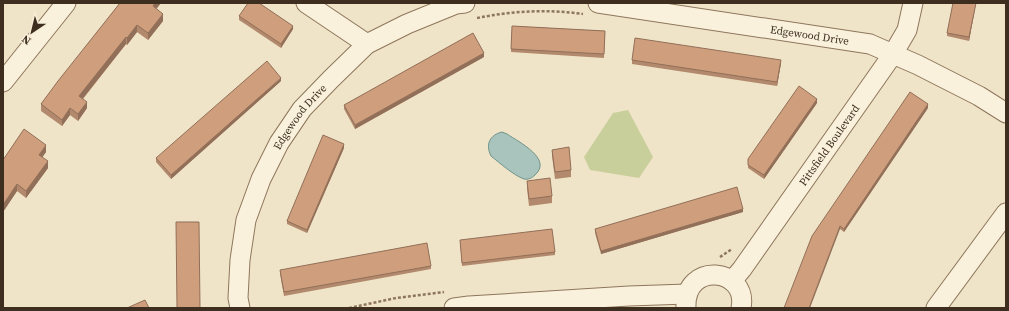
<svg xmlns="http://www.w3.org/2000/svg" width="1009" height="311" viewBox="0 0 1009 311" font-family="'Source Serif 4',serif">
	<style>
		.green { fill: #c9cf9b }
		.water { fill: #a9c4bc; stroke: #6f938a }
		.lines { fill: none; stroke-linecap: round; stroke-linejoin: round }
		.minor-casing { stroke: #8d765c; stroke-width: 21 }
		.path { stroke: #8d765c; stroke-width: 2.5; stroke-dasharray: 3 2; stroke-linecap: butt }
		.minor { stroke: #faf1dc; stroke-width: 19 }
		.wall { fill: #b2896c }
		.shaded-wall { fill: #916f58 }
		.building { fill: #cf9f7d; stroke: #916f58 }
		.labels { text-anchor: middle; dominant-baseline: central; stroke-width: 3; stroke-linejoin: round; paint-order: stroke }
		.street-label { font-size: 11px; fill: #3d2e20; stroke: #f7eed8 }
	</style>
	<rect width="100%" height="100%" fill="#f0e4c8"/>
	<path class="green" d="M 628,110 L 653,157 L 639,178 L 590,170 L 584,157 L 613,113 Z"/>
	<path class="water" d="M 502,132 L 507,134 C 519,142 553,159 535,175 C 532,178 528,180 524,179 C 513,175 500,163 491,156 C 485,144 490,135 502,132 Z"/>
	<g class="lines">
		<defs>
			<g id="minor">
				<path d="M 306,3 L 367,44"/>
				<path id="s1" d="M 598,3 L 870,44 L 918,65 L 979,96 L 1006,113"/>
				<path d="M 3,82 L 66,3"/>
				<path id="s2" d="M 732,281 L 742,269 L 893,54 L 907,30 L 913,3"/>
				<path id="s3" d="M 240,308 L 238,298 L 240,260 L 246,220 L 261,179 L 279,143 L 302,109 L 331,79 L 367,44 L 407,24 L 456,4 L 465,3"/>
				<path d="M 454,308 L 469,306 L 629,296 L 687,294"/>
				<path d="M 686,308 C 684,260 749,268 741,308"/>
				<path d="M 936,308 L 1006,213"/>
			</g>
		</defs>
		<use href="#minor" class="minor-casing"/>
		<g class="path">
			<path d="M 477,18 C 512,11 548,9 583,14"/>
			<path d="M 720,257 L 732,249"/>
			<path d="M 349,308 L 396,298 L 444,292"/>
		</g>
		<use href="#minor" class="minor"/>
	</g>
	<g class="wall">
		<path d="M 120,3 L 161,3 L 156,9 L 163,21 L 148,40 L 137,32 L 127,45 L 126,44 L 83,99 L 87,108 L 78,121 L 70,115 L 62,126 L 41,111 L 41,104 Z"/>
		<path d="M 976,3 L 969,41 L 947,36 L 947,33 Z"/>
		<path d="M 239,16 L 293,29 L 281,48 L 239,20 Z"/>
		<path d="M 512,26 L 605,31 L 604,58 L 511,52 Z"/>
		<path d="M 484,57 L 355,129 L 344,109 L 344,105 Z"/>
		<path d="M 632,60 L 781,63 L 777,86 L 632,64 Z"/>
		<path d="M 281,81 L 171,179 L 156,162 L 156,158 Z"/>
		<path d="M 817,103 L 764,179 L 748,168 L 748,159 Z"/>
		<path d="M 928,108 L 844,232 L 840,229 L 812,236 Z"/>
		<path d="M 344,148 L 307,233 L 287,224 L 287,221 Z"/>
		<path d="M 552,150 L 571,170 L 571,177 L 555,179 L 552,156 Z"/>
		<path d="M 46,152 L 42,157 L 48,168 L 26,198 L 17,191 L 3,212 L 3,160 Z"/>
		<path d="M 527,181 L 552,196 L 552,203 L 529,206 L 527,188 Z"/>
		<path d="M 743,212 L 601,254 L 595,233 L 595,229 Z"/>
		<path d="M 460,240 L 555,252 L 555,255 L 462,266 Z"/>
		<path d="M 431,266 L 431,269 L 284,296 L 280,274 L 280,270 Z"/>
	</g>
	<g class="shaded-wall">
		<path d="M 155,3 L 161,3 L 153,13 L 153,6 Z"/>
		<path d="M 976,3 L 969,41 L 969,37 Z"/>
		<path d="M 163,14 L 163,21 L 148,40 L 148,33 Z"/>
		<path d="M 137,25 L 137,32 L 127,45 L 127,38 Z"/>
		<path d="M 293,26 L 293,29 L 281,48 L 281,44 Z"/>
		<path d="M 126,37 L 126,44 L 79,103 L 79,96 Z"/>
		<path d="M 484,53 L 484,57 L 355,129 L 355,125 Z"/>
		<path d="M 781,60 L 781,63 L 777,86 L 777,82 Z"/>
		<path d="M 281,78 L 281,81 L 171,179 L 171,175 Z"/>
		<path d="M 817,99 L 817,103 L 764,179 L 764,175 Z"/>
		<path d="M 87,102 L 87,108 L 78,121 L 78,114 Z"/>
		<path d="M 928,104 L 928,108 L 844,232 L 844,229 Z"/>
		<path d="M 70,108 L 70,115 L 62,126 L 62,120 Z"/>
		<path d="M 344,144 L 344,148 L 307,233 L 307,230 Z"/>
		<path d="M 46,145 L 46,152 L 39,162 L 39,155 Z"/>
		<path d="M 48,161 L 48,168 L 26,198 L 26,191 Z"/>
		<path d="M 17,184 L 17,191 L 3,212 L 3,205 Z"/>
		<path d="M 743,209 L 743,212 L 601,254 L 601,251 Z"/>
		<path d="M 840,226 L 840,229 L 810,308 L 809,308 Z"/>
	</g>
	<g class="building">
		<path d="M 120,3 L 155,3 L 153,6 L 163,14 L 148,33 L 137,25 L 127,38 L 126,37 L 79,96 L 87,102 L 78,114 L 70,108 L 62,120 L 41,104 L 58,81 Z"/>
		<path d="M 248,3 L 259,3 L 293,26 L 281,44 L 239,16 Z"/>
		<path d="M 953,3 L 976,3 L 969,37 L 947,33 Z"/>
		<path d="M 512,26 L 605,31 L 604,54 L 511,49 Z"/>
		<path d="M 473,33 L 484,53 L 355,125 L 344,105 Z"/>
		<path d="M 635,38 L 781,60 L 777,82 L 632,60 Z"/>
		<path d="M 267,61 L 281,78 L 171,175 L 156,158 Z"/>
		<path d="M 799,86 L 817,99 L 764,175 L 748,165 L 748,159 Z"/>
		<path d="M 910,92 L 928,104 L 844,229 L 840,226 L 809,308 L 784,308 L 812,236 Z"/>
		<path d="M 24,129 L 46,145 L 39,155 L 48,161 L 26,191 L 17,184 L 3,205 L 3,160 Z"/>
		<path d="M 323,135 L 344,144 L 307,230 L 287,221 Z"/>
		<path d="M 569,147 L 571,170 L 555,172 L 552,150 Z"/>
		<path d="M 550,178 L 552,196 L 529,199 L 527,181 Z"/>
		<path d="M 737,187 L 743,209 L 601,251 L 595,229 Z"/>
		<path d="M 176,222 L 199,222 L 200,308 L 177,308 Z"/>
		<path d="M 552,229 L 555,252 L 462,263 L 460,240 Z"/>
		<path d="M 427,243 L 431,266 L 284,292 L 280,270 Z"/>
		<path d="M 145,300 L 149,308 L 127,308 Z"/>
	</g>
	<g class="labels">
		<g class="street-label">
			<text stroke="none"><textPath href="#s1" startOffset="214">Edgewood Drive</textPath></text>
			<text stroke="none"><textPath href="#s3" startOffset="206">Edgewood Drive</textPath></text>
			<text stroke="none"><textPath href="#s2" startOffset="167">Pittsfield Boulevard</textPath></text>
		</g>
	</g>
	<rect width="1009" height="311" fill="none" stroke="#3d2e20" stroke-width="8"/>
	<g transform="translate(32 32) rotate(215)" stroke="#f7eed8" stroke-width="3" paint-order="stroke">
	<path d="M0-3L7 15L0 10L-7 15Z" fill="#3d2e20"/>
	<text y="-6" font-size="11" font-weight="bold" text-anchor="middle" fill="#3d2e20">N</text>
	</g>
</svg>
